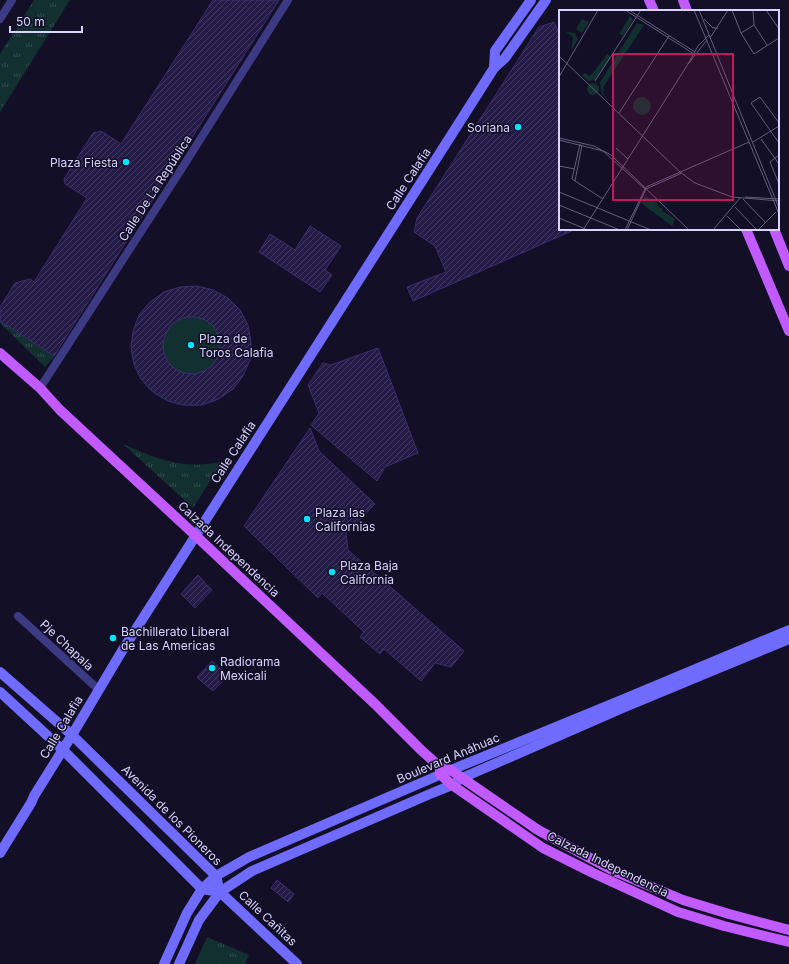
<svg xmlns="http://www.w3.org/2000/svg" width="789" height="964" viewBox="0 0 789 964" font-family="Inter,sans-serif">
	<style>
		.grass { fill: url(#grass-tufts) }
		.garden { fill: #12302f }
		.building { fill: url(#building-hatch); stroke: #3b2d73; fill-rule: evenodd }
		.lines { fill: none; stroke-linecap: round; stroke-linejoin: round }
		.street { stroke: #3d3a85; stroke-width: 8 }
		.secondary { stroke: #6f6bff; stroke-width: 10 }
		.primary { stroke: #c25bff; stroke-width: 10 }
		.poi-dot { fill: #00e5ff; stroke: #130f26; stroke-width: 1.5 }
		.labels { text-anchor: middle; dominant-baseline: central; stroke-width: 3; stroke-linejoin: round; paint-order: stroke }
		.poi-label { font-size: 12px; fill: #d9d4ff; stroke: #130f26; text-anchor: start }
		.street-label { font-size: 12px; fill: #d9d4ff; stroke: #130f26 }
		.inset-road { fill: none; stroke: #625e7d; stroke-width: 1 }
		.view { fill: #c2185b; fill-opacity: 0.15; stroke: #c2185b; stroke-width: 2 }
		.inset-edge { fill: none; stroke: #d9d4ff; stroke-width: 2 }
	</style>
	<defs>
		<pattern id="grass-tufts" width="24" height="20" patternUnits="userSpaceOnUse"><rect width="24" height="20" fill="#12302f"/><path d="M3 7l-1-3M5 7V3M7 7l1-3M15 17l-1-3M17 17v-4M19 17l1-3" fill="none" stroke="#344d4e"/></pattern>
		<pattern id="building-hatch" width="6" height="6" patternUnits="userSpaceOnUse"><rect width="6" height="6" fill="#241b47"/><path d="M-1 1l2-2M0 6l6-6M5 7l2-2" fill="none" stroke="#433b63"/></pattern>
	</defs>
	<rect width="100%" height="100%" fill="#130f26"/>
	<g class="grass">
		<path d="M 34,0 L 70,0 L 0,112 L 0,54 Z"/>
		<path d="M 0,321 L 55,356 L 45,367 L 0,323 Z"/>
		<path d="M 123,444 C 157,459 185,471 223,461 L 193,508 Z"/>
		<path d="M 207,937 L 249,955 L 245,963 L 246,964 L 195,964 Z"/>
	</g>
	<g class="garden">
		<circle cx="191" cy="346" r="60"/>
		<path d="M 205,946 L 220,953 L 215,964 L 197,964 Z"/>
		<path d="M 225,955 L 240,962 L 239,964 L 221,964 Z"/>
	</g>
	<g class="building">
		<path d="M 213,0 L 279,0 L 54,356 L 0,321 L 0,307 L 15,283 L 30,279 L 34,282 L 87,198 L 65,184 L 64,179 L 93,133 L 101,131 L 121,144 Z"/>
		<path d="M 554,22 L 560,35 L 560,229 L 576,229 L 413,301 L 407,287 L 446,272 L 435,246 L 414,232 L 417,218 L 539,27 Z"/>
		<path d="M 310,226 L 341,246 L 325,270 L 332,275 L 320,292 L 259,252 L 270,234 L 295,250 Z"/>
		<path d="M 197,286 L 213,290 L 228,298 L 240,310 L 248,325 L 251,342 L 250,354 L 250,360 L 243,376 L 233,389 L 218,399 L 202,405 L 184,405 L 168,401 L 153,392 L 141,379 L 134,364 L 131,347 L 133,331 L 139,315 L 150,302 L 164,292 L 180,287 ZM 187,317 L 196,317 L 205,320 L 212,325 L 217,332 L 220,341 L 220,350 L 217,358 L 212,366 L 204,371 L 194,374 L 184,373 L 175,369 L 168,362 L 164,353 L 163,343 L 166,333 L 171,325 L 179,320 Z"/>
		<path d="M 378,348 L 418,453 L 385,467 L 377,481 L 311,425 L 319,413 L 308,385 L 323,363 L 331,365 Z"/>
		<path d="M 310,428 L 319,451 L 375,504 L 346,534 L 348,550 L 464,651 L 451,667 L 435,663 L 421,681 L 384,649 L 380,654 L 360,637 L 364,632 L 322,593 L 318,598 L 244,526 Z"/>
		<path d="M 198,575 L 212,590 L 195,608 L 181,594 Z"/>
		<path d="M 212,661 L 228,676 L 213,691 L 200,680 L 197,677 Z"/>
		<path d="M 277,880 L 294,894 L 288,902 L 271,888 Z"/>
	</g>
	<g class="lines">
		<g class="street">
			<path d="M 0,19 L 12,0"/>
			<path d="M 40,388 L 184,165 L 288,0"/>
			<path d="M 18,616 L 99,690"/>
		</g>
		<g class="secondary">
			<path d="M 494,68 L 495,51 L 531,0"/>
			<path d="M 0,672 L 72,735 L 216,876 L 220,892"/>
			<path d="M 0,692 L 63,750 L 202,889 L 220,892"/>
			<path d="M 0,853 L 31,803 L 34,796 L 72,735 L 122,651 L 452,134 L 494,68 L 505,58 L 546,0"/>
			<path d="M 220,892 L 297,964"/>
			<path d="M 164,964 L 187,913 L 202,889 L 216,876 L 249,857 L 451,770 L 622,700 L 789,630"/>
			<path d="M 179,964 L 199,920 L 220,892 L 252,871 L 430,794 L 452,785 L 462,778 L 625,707 L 789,639"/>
		</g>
		<g class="primary">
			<path d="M 649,0 L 654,11"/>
			<path d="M 683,0 L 687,11"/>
			<path d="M 746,229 L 789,331"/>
			<path d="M 774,229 L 789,266"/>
			<path d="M 0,353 L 40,388 L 60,410 L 195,535 L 375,704 L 421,750 L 440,767 L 451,770 L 462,778 L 538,830 L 616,872 L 683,900 L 729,914 L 789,930"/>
			<path d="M 440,767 L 440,774 L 452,785 L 543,848 L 593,873 L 678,912 L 724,926 L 789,942"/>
		</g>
	</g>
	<g class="poi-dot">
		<circle cx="518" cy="127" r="4"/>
		<circle cx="126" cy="162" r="4"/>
		<circle cx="191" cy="345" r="4"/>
		<circle cx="307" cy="519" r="4"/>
		<circle cx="332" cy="572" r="4"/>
		<circle cx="113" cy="638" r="4"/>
		<circle cx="212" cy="668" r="4"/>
	</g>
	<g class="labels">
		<g class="poi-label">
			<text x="510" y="127" text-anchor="end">Soriana</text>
			<text x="118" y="162" text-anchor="end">Plaza Fiesta</text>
			<text x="199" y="338">Plaza de<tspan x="199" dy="14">Toros Calafia</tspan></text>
			<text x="315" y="512">Plaza las<tspan x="315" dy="14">Californias</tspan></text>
			<text x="340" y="565">Plaza Baja<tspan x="340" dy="14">California</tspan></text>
			<text x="121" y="631">Bachillerato Liberal<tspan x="121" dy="14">de Las Americas</tspan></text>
			<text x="220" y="661">Radiorama<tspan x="220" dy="14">Mexicali</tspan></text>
		</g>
		<g class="street-label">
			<text transform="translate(408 179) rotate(-57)">Calle Calafia</text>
			<text transform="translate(155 188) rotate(-57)">Calle De La República</text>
			<text transform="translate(233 452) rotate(-57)">Calle Calafia</text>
			<text transform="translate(229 549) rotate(43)">Calzada Independencia</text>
			<text transform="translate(67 645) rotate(43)">Pje Chapala</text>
			<text transform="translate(61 727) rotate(-59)">Calle Calafia</text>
			<text transform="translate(448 758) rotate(-23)">Boulevard Anáhuac</text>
			<text transform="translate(172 815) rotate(45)">Avenida de los Pioneros</text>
			<text transform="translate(608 864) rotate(26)">Calzada Independencia</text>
			<text transform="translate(268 918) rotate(43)">Calle Cañitas</text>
		</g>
	</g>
	<g transform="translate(559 10)">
		<rect width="220" height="220" fill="#130f26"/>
		<path d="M 71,6 L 74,10 L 64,26 L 60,24 ZM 23,9 L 30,12 L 23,23 L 17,19 ZM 78,13 L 85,15 L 45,76 L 44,83 L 50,91 L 43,84 L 41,72 ZM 7,22 L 16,23 L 19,29 L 12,41 L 14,27 ZM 48,44 L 52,47 L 37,70 L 29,71 L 23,65 L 26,63 L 30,66 L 34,63 ZM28 79a6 6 0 1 1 12 0a6 6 0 1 1-12 0ZM 86,186 L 98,193 L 98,196 L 104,199 L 103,201 L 116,209 L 113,216 L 82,193 Z" fill="#12302f"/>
		<path d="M74 96a9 9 0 1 1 18 0a9 9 0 1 1-18 0Z" fill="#12302f"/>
		<path class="inset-road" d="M 66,0 L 135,44M 70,0 L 136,42M 135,0 L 220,204M 140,0 L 220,198M 173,0 L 182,23 L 195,44 L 220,28M 194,0 L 195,15 L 208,35M 207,0 L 220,19M 145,9 L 154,18 L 159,18M 182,23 L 195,15M 151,28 L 169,0M 0,46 L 121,162 L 136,173 L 173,187 L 220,191M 129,54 L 139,36 L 150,25M 0,67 L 39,0M 36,71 L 82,0M 60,103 L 110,26M 220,113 L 201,87 L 192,93 L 220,133M 0,128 L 35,136 L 52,145 L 130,220M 202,129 L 220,154M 0,130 L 44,141 L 86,179M 194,132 L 220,116M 21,134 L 13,169 L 44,189M 57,138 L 69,149M 220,145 L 211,152 L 220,174M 0,156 L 16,159M 16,171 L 23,135M 0,182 L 92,220M 186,187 L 220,189M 184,189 L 206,212M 0,195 L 61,220M 176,197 L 198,220M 168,206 L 182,220M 0,208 L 29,220M 24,220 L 129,54 L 148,30M 66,220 L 87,177 L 190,132M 68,220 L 87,179 L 123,163M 154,220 L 181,188M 199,220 L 217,202"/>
		<path class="view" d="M 54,44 L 174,44 L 174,190 L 54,190 Z"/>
		<rect width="220" height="220" class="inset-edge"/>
	</g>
	<path d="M10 26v6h72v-6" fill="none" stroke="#d9d4ff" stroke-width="2"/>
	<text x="16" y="26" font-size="12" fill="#d9d4ff" stroke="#130f26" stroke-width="3" paint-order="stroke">50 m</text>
</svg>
